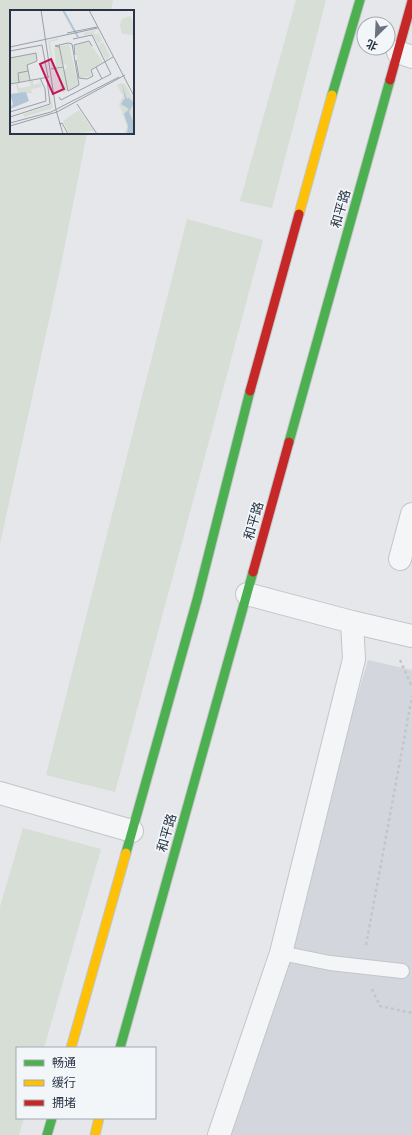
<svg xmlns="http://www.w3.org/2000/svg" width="412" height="1135" viewBox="0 0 412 1135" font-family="'Source Sans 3','Noto Sans SC',sans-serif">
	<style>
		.built { fill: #d3d7dd }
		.green { fill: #d6ded5 }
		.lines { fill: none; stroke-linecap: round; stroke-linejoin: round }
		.lane-casing { stroke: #c3c5c8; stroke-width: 16 }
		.street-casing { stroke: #c3c5c8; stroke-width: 24 }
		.fast-casing { stroke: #c3c5c8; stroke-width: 11 }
		.slow-casing { stroke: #c3c5c8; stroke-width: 11 }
		.jam-casing { stroke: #c3c5c8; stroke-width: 11 }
		.path { stroke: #c3c5ca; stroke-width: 2.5; stroke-dasharray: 3 3; stroke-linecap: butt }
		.lane { stroke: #f4f5f7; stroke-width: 14 }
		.street { stroke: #f4f5f7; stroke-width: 22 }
		.fast { stroke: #4caf50; stroke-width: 9 }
		.slow { stroke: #ffc107; stroke-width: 9 }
		.jam { stroke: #c62828; stroke-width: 9 }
		.labels { text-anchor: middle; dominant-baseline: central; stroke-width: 3.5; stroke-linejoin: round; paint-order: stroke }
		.street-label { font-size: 13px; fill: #293546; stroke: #f3f6f9 }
		.inset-river { fill: none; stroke: #b1c5d7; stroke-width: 2 }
		.inset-road { fill: none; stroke: #9aa0a8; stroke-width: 1 }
		.view { fill: #c2185b; fill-opacity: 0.15; stroke: #c2185b; stroke-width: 2 }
		.inset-edge { fill: none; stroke: #293546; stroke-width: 2 }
	</style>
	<rect width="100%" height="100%" fill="#e5e7ea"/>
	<path class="built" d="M 368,660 L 412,670 L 412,1135 L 229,1135 Z"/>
	<g class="green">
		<path d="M 0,0 L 113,0 L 111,11 L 11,11 L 11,133 L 87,133 L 61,265 L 0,544 Z"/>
		<path d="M 296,0 L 326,0 L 272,208 L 240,201 Z"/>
		<path d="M 187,219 L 263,240 L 115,792 L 46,775 Z"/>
		<path d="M 23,828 L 101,849 L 44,1048 L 17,1048 L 17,1118 L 24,1118 L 19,1135 L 0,1135 L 0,907 Z"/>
	</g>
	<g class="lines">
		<defs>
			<path id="lane" d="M 281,953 L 330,963 L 402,971"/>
			<g id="street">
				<path d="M 398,52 L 412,57"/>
				<path d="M 400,559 L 412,514"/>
				<path d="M 247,594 L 352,622 L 412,636"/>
				<path d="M 0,793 L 132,831"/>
				<path d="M 219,1135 L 281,953 L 354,659 L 352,622"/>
			</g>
			<g id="fast">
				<path d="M 332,95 L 360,0"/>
				<path d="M 289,442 L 390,80"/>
				<path d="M 126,853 L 197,600 L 250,391"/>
				<path d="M 120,1048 L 253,572"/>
				<path d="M 47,1135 L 52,1118"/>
			</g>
			<g id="slow">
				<path d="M 299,214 L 332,95"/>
				<path d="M 71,1048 L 126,853"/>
				<path d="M 95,1135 L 99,1118"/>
			</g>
			<g id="jam">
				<path d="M 390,80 L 412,1"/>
				<path d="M 250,391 L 299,214"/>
				<path d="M 253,572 L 289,442"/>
			</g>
		</defs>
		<use href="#lane" class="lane-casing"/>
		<use href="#street" class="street-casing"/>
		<use href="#fast" class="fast-casing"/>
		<use href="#slow" class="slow-casing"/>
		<use href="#jam" class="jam-casing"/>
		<g class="path">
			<path d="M 400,660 L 412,687"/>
			<path d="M 366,945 L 412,696"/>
			<path d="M 372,989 L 380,1006 L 412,1013"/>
		</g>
		<use href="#lane" class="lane"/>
		<use href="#street" class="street"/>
		<use href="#fast" class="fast"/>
		<use href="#slow" class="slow"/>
		<use href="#jam" class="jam"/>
	</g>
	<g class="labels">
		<g class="street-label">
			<text transform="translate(341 209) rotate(-74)">和平路</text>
			<text transform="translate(254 521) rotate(-74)">和平路</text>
			<text transform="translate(167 833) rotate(-74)">和平路</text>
		</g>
	</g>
	<g transform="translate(10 10)">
		<rect width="124" height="124" fill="#e5e7ea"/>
		<path d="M 120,6 L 124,14 L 124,29 L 122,25 L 112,24 L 110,15 L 112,9 ZM 87,20 L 83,23 L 87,25 L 88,22 L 92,31 L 88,34 L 82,24 L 74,25 L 73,23 ZM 48,28 L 48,30 L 40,32 L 44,58 L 42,58 L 38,31 ZM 79,32 L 93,52 L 80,60 L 82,66 L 70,68 L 65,35 ZM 93,32 L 100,46 L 96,50 L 88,35 ZM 59,34 L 68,75 L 52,83 L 47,59 L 52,58 L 54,61 L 58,56 L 53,53 L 52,56 L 46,57 L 44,38 ZM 25,43 L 27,50 L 18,54 L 19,70 L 0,74 L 0,48 ZM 23,70 L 23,75 L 31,73 L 32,81 L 31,77 L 21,79 L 22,83 L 8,84 L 6,74 L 8,73 L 9,78 L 21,76 L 19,71 ZM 111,73 L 116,75 L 124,91 L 124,124 L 115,124 L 117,116 L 109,94 L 113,86 L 107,75 ZM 40,84 L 43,98 L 14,107 L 13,104 L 41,95 ZM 69,100 L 84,121 L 59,124 L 53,111 Z" fill="#d6ded5"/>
		<path d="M 112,74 L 117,89 L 119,88 L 124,93 L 119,102 L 124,113 L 124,124 L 117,124 L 118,116 L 114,104 L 119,99 L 111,94 L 115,88 ZM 16,82 L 19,91 L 0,99 L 3,94 L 0,84 Z" fill="#b1c5d7"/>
		<path class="inset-river" d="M 53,0 L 68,27"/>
		<path class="inset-road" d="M 31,0 L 46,100 L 53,124M 79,0 L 124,86M 57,23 L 87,17M 49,35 L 58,81 L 69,75 L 62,34 L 58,33 L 45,36 L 49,37M 0,37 L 88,18M 0,41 L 32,35 L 38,67M 65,45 L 64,35 L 79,31 L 82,36M 0,48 L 26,43 L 27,51 L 17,55 L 20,70M 66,50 L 69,68 L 77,69 L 83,66 L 81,60 L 103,47M 86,57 L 92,69M 41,59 L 53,57M 9,73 L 8,63 L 18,61M 0,74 L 39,67M 49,87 L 51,90 L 101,64 L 82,25 L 63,29M 67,94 L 87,124M 0,102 L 36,91 L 35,79 L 30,68M 0,107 L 40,94 L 37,69M 0,113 L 41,102 L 109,67M 49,114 L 52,113 L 58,124M 0,116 L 47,102 L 115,65"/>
		<path class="view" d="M 41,49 L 54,79 L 43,84 L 30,54 Z"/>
		<rect width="124" height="124" class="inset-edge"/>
	</g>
	<rect x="16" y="1047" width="140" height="72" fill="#f3f6f9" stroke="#a2a9b1"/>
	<rect x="24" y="1060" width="20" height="6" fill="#4caf50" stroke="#a2a9b1"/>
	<text x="52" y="1067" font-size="12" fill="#293546">畅通</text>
	<rect x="24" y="1080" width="20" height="6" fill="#ffc107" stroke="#a2a9b1"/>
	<text x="52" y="1087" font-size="12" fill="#293546">缓行</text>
	<rect x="24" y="1100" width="20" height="6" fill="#c62828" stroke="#a2a9b1"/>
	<text x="52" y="1107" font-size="12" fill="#293546">拥堵</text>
	<g transform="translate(376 36) rotate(204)"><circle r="19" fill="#f3f6f9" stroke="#a2a9b1"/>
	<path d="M0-3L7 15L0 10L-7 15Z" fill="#6b737f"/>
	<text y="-6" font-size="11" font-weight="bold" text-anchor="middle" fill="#293546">北</text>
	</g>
</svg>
